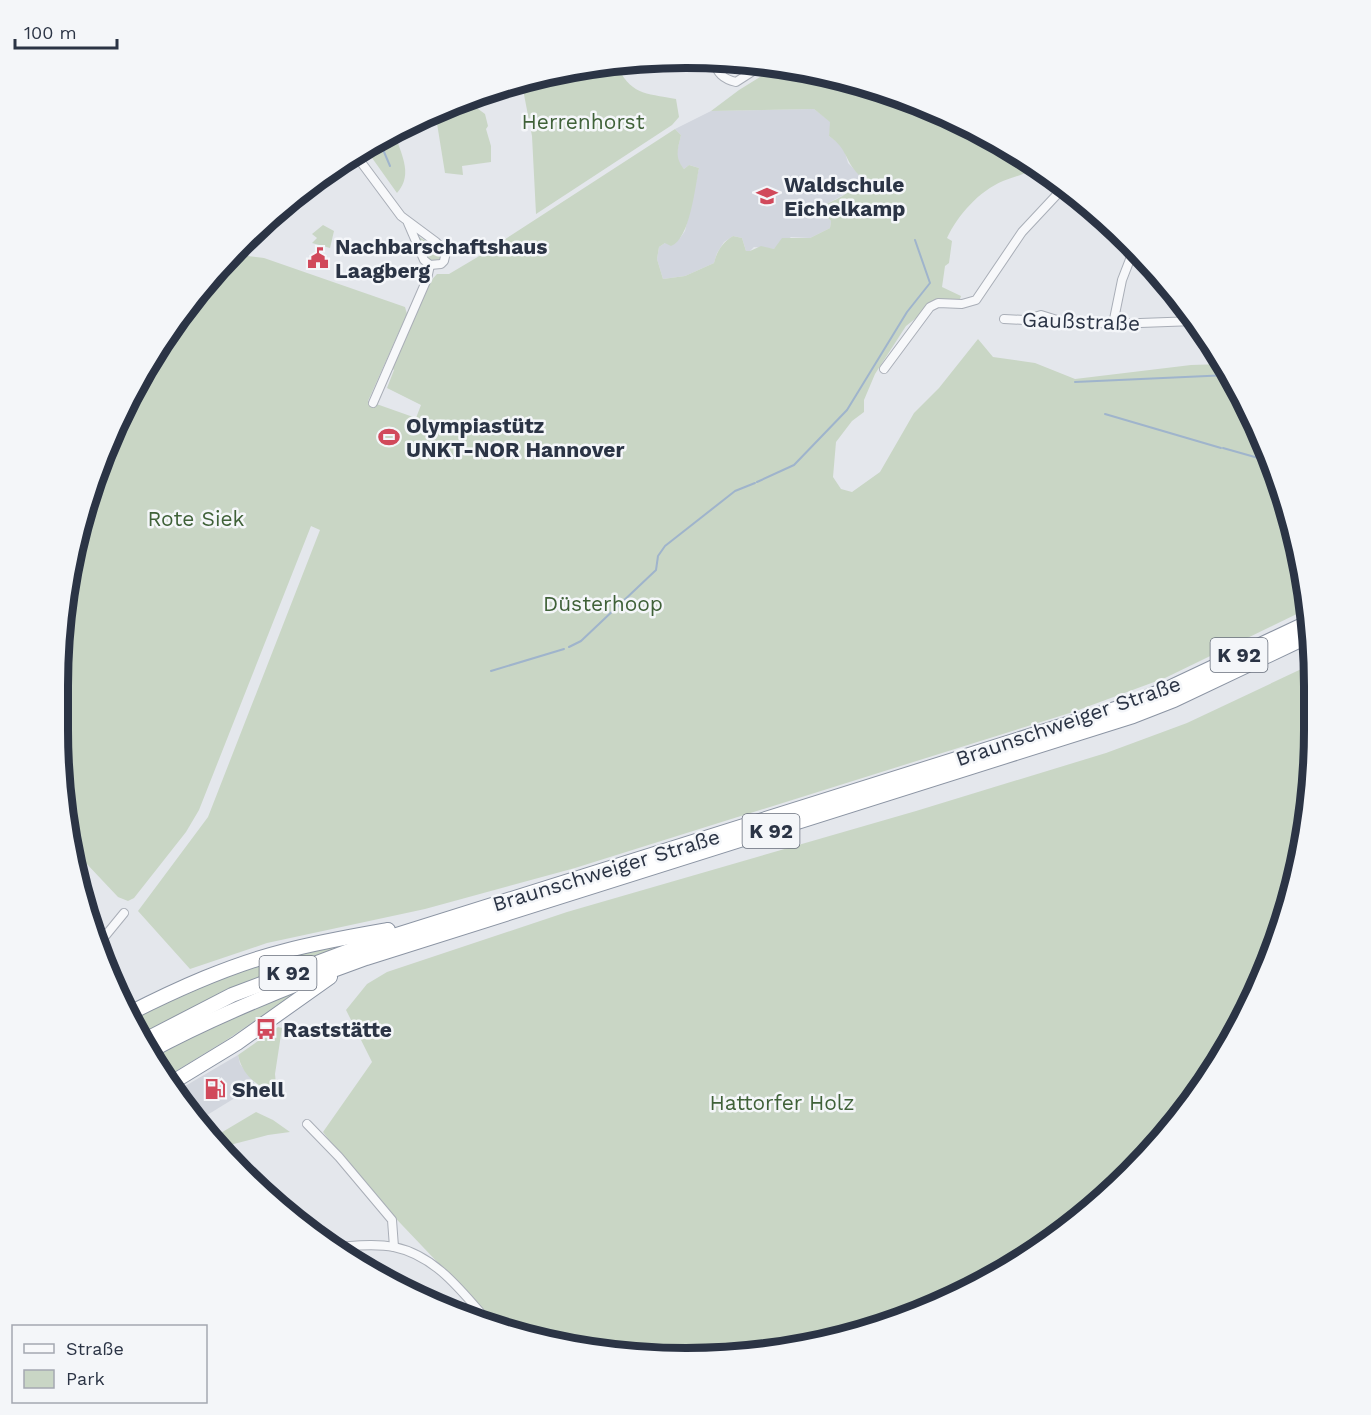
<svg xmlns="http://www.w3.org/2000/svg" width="1371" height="1415" viewBox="0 0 1371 1415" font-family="'Work Sans',sans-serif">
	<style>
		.built { fill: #d2d6de }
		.green { fill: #c9d6c5 }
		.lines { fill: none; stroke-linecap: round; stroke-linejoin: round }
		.stream { stroke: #9fb4cc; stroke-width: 2 }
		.street-casing { stroke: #a9aeb7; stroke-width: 10 }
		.highway-casing { stroke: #8b94a3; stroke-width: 16 }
		.street { stroke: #f7f8fa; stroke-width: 8 }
		.highway { stroke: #fff; stroke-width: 14 }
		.labels { text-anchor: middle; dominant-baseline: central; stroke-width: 5; stroke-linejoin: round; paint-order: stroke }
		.shield { fill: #f4f6f9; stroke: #676e7b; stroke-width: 1.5 }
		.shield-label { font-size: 20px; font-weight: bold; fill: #2b3445 }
		.park-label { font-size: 21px; fill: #3f6138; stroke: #f4f6f9 }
		.poi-label { font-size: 21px; font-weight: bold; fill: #2b3445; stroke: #f4f6f9; text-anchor: start }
		.street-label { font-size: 21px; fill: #2b3445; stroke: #f4f6f9 }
		.rim { fill: none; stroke: #2b3445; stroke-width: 8 }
	</style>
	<rect width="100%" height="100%" fill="#e4e7ec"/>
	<g class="built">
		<path d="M 814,109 L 831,122 L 829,136 L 839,143 L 844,149 L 848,163 L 859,174 L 859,179 L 847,193 L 823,206 L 824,214 L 831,221 L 830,228 L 810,238 L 791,237 L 774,249 L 754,247 L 750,251 L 746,251 L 742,238 L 733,236 L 724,242 L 717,253 L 714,263 L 685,276 L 663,279 L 657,259 L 659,247 L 665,243 L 680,238 L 685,231 L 699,168 L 689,165 L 684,169 L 678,162 L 676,156 L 681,135 L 675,129 L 711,111 Z"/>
		<path d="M 238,1055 L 240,1064 L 256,1085 L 199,1120 L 175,1092 Z"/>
	</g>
	<g class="green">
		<path d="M 616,63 C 630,95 644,93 676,99 L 679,117 L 672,125 L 536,214 L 532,136 L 521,79 Z"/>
		<path d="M 779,65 L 887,90 L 999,141 L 1034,166 L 1034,169 C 1023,175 1013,177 1003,181 C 979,191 958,215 947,238 L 952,241 L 949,263 L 945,266 L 942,287 L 961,296 L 959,302 L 943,299 L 929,308 L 906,326 L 875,374 L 864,400 L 864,412 L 852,421 L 836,442 L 833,477 L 841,489 L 852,492 L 880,472 L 914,413 L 939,388 L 978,339 L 993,357 L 1035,363 L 1075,379 L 1191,365 L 1222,364 L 1249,407 L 1292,523 L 1307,609 L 1165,678 L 1073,712 L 575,868 L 425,909 L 267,943 L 190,969 L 138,911 L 208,817 L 320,530 L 311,526 L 199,810 L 186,832 L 134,898 L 128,901 L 118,897 L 68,844 L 57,729 L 62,603 L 90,483 L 141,371 L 213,271 L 231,254 L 264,258 L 405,307 L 407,314 L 368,401 L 416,418 L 421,405 L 387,388 L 394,370 L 391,367 L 428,284 L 437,274 L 449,274 L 476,258 L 675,129 L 681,135 C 678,149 674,157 684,169 L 689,165 L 699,168 C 695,187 690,239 671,246 L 665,243 L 659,247 L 657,259 L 663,279 L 685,276 L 714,263 C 717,251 722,243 733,236 L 742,238 L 746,251 L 750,251 L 761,246 L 774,249 L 782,238 L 810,238 L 830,228 L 831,221 L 824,214 L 823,206 C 836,199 857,192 859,175 C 844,160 848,149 829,136 L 830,122 L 814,109 L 711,111 L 739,90 Z"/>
		<path d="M 466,100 L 485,114 L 488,126 L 486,129 L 491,146 L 491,162 L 462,166 L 463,175 L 445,173 L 435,111 Z"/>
		<path d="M 394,130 C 399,152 415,173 397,193 L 365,148 Z"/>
		<path d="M 323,225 L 334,231 L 330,248 L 312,243 L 317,238 L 312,234 Z"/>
		<path d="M 416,235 L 442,251 L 440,260 L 437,262 L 427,259 Z"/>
		<path d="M 1312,664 L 1309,811 L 1281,931 L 1230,1043 L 1158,1144 L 1068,1228 L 964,1293 L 848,1336 L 727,1357 L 603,1353 L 501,1329 L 383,1205 L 341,1156 L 323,1132 L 372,1062 L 346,1010 L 367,984 L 387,972 L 567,912 L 916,811 L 1106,753 L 1187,723 Z"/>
		<path d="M 353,942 L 140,1036 L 130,1017 L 184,991 L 285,956 Z"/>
		<path d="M 308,985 L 225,1041 L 163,1079 L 151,1056 L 239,1013 Z"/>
		<path d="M 278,1027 L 282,1028 L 275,1074 L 277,1095 C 258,1086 243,1077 238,1055 Z"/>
		<path d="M 256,1112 L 273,1120 L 290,1132 L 268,1135 L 222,1147 L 214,1137 Z"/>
	</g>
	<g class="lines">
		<g class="stream">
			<path d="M 379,140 L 390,166"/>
			<path d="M 1075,382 L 1229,375"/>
			<path d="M 1105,414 L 1221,448"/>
			<path d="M 1223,448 L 1269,461"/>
			<path d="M 757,482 L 794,465 L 847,410 L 907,312 L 930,283 L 915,240"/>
			<path d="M 569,647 L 581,641 L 656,570 L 658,556 L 665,546 L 735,491 L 755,483"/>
			<path d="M 491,671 L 564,649"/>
		</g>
		<defs>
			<g id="street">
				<path d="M 714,61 C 717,73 723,79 736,82 L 767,62"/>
				<path d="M 355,154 L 401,216 L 436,242 L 446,252 L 444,261 L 441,264 L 430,265 L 424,260 L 408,223"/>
				<path d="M 1004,319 L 1025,320 L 1041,315 L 1057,320 L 1113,324 L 1195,321"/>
				<path d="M 1113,324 L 1122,280 L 1134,249"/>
				<path d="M 884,369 L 930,307 L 938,303 L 962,304 L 976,300 L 1022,232 L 1064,187"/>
				<path d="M 373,403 L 427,279 L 430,265"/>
				<path d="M 97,946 L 124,913"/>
				<path d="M 307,1124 L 339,1157 L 392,1220 L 394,1247"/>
				<path d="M 334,1247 C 353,1246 375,1243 394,1247 C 438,1256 465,1296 493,1327"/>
			</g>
			<g id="highway">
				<path d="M 128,1014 C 179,988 230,965 285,951 C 319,942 354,936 388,930"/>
				<path d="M 143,1041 L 232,995 L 362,946 L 1128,705 L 1169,688 L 1309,622"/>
				<path d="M 148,1052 C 218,1014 291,985 366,958 L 1133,716 L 1174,700 L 1311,635"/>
				<path d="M 168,1085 L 237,1043 L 330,977"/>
			</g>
		</defs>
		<use href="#street" class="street-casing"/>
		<use href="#highway" class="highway-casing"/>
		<use href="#street" class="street"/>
		<use href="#highway" class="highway"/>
	</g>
	<defs>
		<symbol id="school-bare" viewBox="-9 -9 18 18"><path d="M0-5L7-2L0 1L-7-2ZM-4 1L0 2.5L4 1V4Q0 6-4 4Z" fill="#d1495b" stroke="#f4f6f9" stroke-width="2.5" paint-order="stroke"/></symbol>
		<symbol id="civic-bare" viewBox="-9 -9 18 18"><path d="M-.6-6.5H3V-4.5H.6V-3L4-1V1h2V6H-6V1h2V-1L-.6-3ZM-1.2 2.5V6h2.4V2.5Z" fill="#d1495b" stroke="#f4f6f9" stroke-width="2.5" paint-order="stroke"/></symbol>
		<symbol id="stadium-bare" viewBox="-9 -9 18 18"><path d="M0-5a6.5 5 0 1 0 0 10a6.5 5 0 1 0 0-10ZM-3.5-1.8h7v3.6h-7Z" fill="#d1495b" stroke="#f4f6f9" stroke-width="2.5" paint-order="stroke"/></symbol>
		<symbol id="bus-bare" viewBox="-9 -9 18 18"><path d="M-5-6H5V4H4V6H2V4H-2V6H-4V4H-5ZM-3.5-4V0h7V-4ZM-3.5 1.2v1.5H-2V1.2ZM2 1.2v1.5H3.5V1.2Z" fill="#d1495b" stroke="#f4f6f9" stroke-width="2.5" paint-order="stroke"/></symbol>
		<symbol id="fuel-bare" viewBox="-9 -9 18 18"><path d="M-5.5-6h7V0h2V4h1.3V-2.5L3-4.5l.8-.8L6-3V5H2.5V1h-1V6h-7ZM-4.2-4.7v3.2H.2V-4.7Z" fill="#d1495b" stroke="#f4f6f9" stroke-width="2.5" paint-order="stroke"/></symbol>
	</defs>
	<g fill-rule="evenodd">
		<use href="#school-bare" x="752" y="181" width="30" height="30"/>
		<use href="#civic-bare" x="303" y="243" width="30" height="30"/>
		<use href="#stadium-bare" x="374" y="422" width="30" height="30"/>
		<use href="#bus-bare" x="251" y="1014" width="30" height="30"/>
		<use href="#fuel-bare" x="200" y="1074" width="30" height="30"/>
	</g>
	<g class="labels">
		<g class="shield">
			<rect x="1210.5" y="638" width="57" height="34" rx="4.5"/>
			<rect x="742.5" y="814" width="57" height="34" rx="4.5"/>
			<rect x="259.5" y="956" width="57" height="34" rx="4.5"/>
		</g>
		<g class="shield-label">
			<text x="1239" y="655">K 92</text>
			<text x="771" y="831">K 92</text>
			<text x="288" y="973">K 92</text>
		</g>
		<g class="park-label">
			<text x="583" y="121">Herrenhorst</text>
			<text x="196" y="518">Rote Siek</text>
			<text x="603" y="603">Düsterhoop</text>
			<text x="782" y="1102">Hattorfer Holz</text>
		</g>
		<g class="poi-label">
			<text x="784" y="184">Waldschule<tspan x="784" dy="24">Eichelkamp</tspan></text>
			<text x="335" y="246">Nachbarschaftshaus<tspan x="335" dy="24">Laagberg</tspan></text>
			<text x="406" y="425">Olympiastütz<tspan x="406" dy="24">UNKT-NOR Hannover</tspan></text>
			<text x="283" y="1029">Raststätte</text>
			<text x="232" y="1089">Shell</text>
		</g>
		<g class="street-label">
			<text transform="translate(1081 321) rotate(2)">Gaußstraße</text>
			<text transform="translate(1068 721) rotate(-19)">Braunschweiger Straße</text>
			<text transform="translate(606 870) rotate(-17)">Braunschweiger Straße</text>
		</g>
	</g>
	<path d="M0 0H1371V1415H0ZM686 68H686A618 618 0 0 1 1304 686V730A618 618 0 0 1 686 1348H686A618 618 0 0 1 68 730V686A618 618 0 0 1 686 68Z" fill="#f4f6f9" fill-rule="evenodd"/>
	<path class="rim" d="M686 68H686A618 618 0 0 1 1304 686V730A618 618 0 0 1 686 1348H686A618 618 0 0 1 68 730V686A618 618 0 0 1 686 68Z"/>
	<rect x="12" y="1325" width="195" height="78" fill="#f4f6f9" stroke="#a4a8b1" stroke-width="1.5"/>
	<rect x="24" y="1344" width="30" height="9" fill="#f7f8fa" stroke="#a4a8b1" stroke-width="1.5"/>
	<text x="66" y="1355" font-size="18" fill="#2b3445">Straße</text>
	<rect x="24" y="1370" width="30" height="18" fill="#c9d6c5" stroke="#a4a8b1" stroke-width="1.5"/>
	<text x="66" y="1385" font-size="18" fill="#2b3445">Park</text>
	<path d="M15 39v9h102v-9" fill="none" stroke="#2b3445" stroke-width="3"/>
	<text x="24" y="39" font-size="18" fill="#2b3445" stroke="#f4f6f9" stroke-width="4.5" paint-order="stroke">100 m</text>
</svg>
